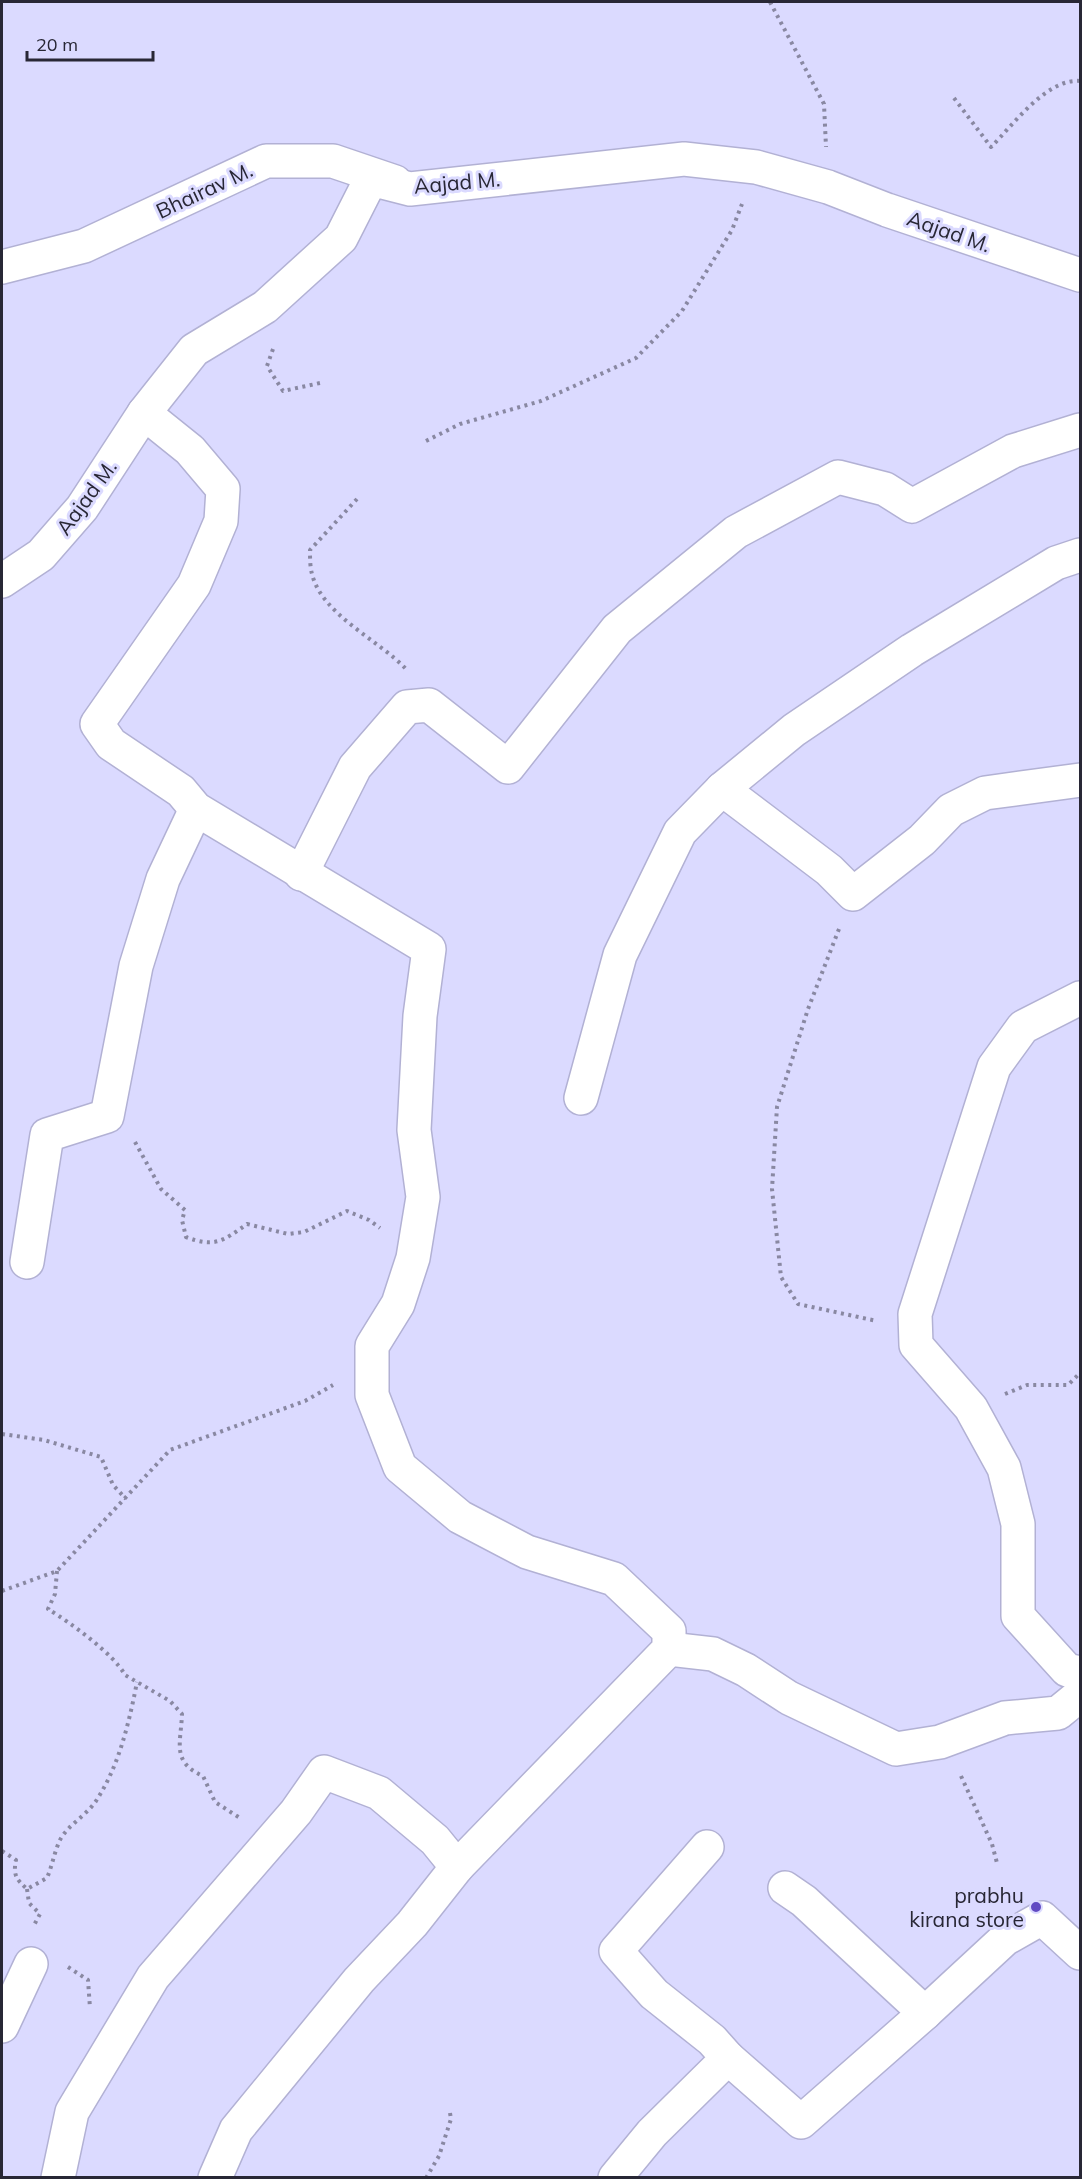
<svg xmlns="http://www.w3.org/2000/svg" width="1082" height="2179" viewBox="0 0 1082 2179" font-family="Mulish,sans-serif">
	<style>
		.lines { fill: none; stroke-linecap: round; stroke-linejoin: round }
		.street-casing { stroke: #b2b1d4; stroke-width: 36 }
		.path { stroke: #8988a2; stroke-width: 4; stroke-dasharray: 3 4.5; stroke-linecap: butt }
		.street { stroke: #fff; stroke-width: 33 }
		.poi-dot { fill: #614ac2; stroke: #dbdaff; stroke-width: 2 }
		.labels { text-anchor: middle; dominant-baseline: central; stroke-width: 6; stroke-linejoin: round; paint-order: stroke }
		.street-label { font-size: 21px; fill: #282735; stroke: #dbdaff }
		.poi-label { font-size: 21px; fill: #282735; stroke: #dbdaff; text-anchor: end }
	</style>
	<rect width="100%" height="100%" fill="#dbdaff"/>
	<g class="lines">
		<defs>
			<g id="street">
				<path d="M 2,267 L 84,246 L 266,161 L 333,161 L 395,182"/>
				<path d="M 2,581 L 41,555 L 82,508 L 144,413 L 194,350 L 265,307 L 341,238 L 371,179 L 410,189 L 684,159 L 756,167 L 828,187 L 887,210 L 1080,275"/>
				<path d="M 722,789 L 794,730 L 912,650 L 1056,563 L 1080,555"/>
				<path d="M 301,874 L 355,767 L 407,707 L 429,705 L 508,767 L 617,629 L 736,532 L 838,477 L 885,489 L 912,506 L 1013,451 L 1080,430"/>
				<path d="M 1080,998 L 1023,1027 L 994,1067 L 915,1314 L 916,1345 L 971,1408 L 1004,1468 L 1018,1524 L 1018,1616 L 1067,1670 L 1080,1673"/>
				<path d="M 581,1098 L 620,955 L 680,832 L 722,789 L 829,870 L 853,894 L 922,840 L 951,810 L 985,793 L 1080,780"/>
				<path d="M 27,1262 L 47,1135 L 107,1116 L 136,966 L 163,879 L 196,809"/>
				<path d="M 669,1649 L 713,1654 L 746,1670 L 789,1698 L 896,1749 L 940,1742 L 1005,1718 L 1058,1713 L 1080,1695"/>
				<path d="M 925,2013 L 1005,1939 L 1042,1918 L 1080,1953"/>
				<path d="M 2,2026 L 31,1964"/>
				<path d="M 728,2058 L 801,2122 L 925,2013 L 804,1901 L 785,1888"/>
				<path d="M 58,2178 L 72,2112 L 153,1977 L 296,1812 L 324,1772 L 379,1793 L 435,1840 L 457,1867 L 669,1649 L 669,1631 L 614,1579 L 527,1552 L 460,1517 L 400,1467 L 372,1395 L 372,1346 L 398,1304 L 413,1258 L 423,1197 L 414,1130 L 420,1016 L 429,949 L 196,809 L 181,791 L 111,744 L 97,724 L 194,585 L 221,521 L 223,489 L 190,450 L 144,413"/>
				<path d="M 215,2178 L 236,2130 L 359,1980 L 412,1924 L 457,1867"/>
				<path d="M 615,2178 L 652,2133 L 728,2058 L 712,2040 L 654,1994 L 616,1951 L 707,1847"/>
			</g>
		</defs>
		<use href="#street" class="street-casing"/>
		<g class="path">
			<path d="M 770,2 L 824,104 L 826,147"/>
			<path d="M 954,98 L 991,147 C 1013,125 1047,78 1080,81"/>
			<path d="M 273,349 L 267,366 L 283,391 L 320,383"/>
			<path d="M 426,441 L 460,424 L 541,401 L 636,358 L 682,311 L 732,230 L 742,204"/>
			<path d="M 357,499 L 310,550 C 310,558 310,567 312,574 C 322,615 379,640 406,669"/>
			<path d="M 839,929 L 808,1009 L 777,1107 L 772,1189 L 781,1277 L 798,1304 L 877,1321"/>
			<path d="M 135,1142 L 161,1189 L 185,1210 L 182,1220 L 186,1237 C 215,1248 223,1241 247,1224 L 288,1234 L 304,1232 L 347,1211 L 369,1220 L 380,1228"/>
			<path d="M 1005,1394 L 1027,1385 L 1068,1385 L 1080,1373"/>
			<path d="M 2,1434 L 44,1440 L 101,1457 L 113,1485 L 126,1499"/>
			<path d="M 57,1571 L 55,1594 L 48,1609 C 69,1622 113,1653 125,1675 L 170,1701 L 182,1714 C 181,1743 171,1762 203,1776 L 215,1802 L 240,1818"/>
			<path d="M 2,1591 L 57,1571 L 170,1450 L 305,1401 L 333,1385"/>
			<path d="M 961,1776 L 992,1844 L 997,1863"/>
			<path d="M 2,1851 L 16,1860 C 13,1875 16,1879 27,1889 L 47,1878 C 52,1866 54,1854 59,1842 C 66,1826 85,1817 96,1801 C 119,1766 129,1723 137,1682"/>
			<path d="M 27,1889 L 29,1903 L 40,1914 L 33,1927"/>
			<path d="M 68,1967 L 88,1980 L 90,2008"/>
			<path d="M 426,2178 L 439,2156 L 451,2119 L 450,2113"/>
		</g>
		<use href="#street" class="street"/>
	</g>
	<circle class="poi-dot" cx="1036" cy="1907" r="6"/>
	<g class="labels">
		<g class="street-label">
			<text transform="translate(457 182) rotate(-5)">Aajad M.</text>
			<text transform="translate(204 190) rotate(-25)">Bhairav M.</text>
			<text transform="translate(949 231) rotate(19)">Aajad M.</text>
			<text transform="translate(86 497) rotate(-54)">Aajad M.</text>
		</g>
		<g class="poi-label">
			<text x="1024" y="1895">prabhu<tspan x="1024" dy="24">kirana store</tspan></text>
		</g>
	</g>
	<rect width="1082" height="2179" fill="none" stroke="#282735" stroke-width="6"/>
	<path d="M27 51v9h126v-9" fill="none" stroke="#282735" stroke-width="3"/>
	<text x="36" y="51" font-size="18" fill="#282735" stroke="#dbdaff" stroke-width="4.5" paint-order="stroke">20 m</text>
</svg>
